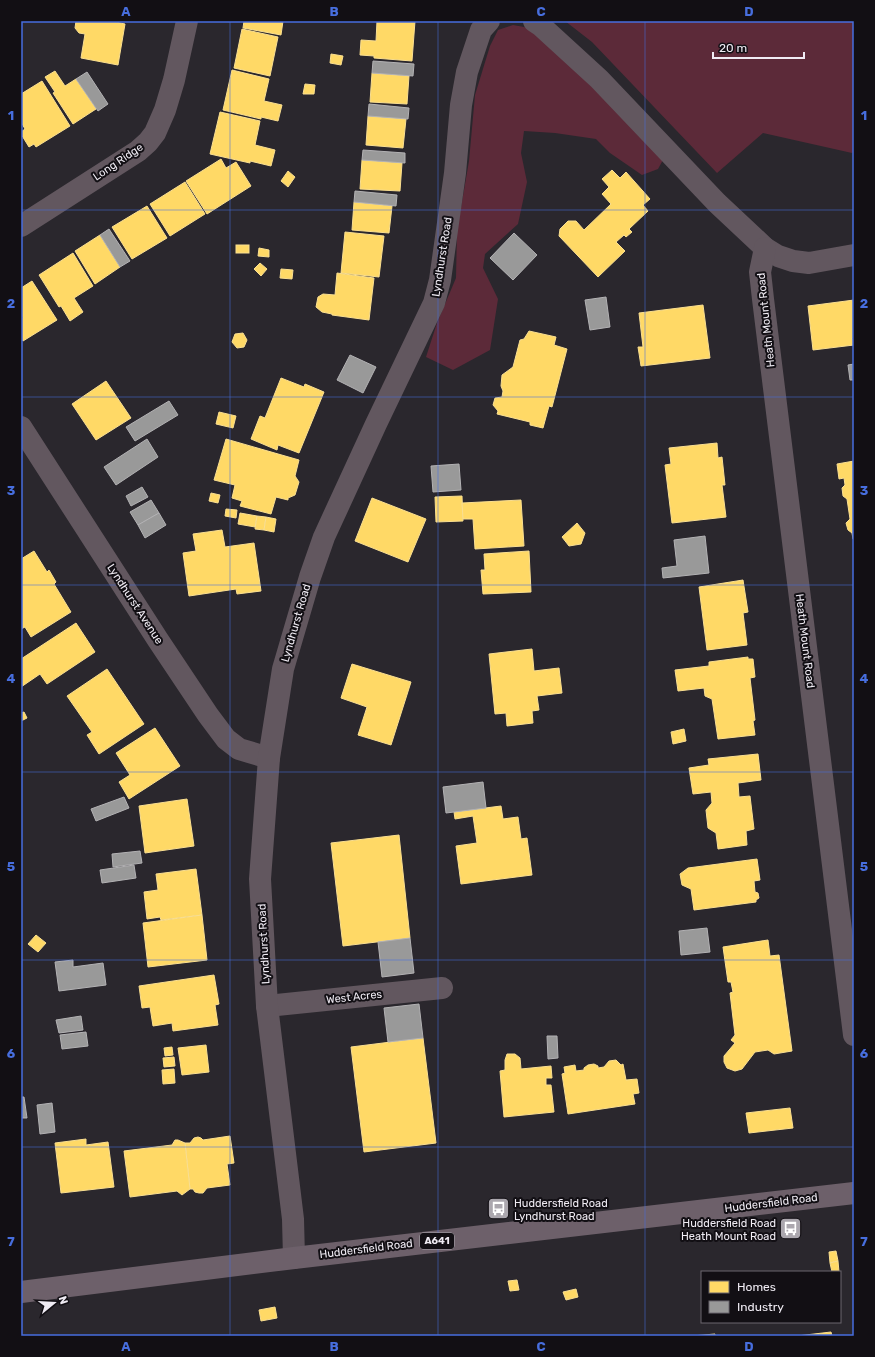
<svg xmlns="http://www.w3.org/2000/svg" width="875" height="1357" viewBox="0 0 875 1357" font-family="Rubik,sans-serif">
	<style>
		.green { fill: #5c2a39 }
		.homes { fill: #ffd966; stroke: #fadf91 }
		.industry { fill: #999; stroke: #b3b2b4 }
		.lines { fill: none; stroke-linecap: round; stroke-linejoin: round }
		.street { stroke: #62575f; stroke-width: 22 }
		.primary { stroke: #6d606a; stroke-width: 22 }
		.grid { fill: none; stroke: #476ede; stroke-width: 1; stroke-opacity: 0.55 }
		.labels { text-anchor: middle; dominant-baseline: central; stroke-width: 4; stroke-linejoin: round; paint-order: stroke }
		.shield { fill: #120f14; stroke: #adaab1; stroke-width: 1 }
		.shield-label { font-size: 10px; font-weight: bold; fill: #f0ecf4 }
		.street-label { font-size: 11px; fill: #f0ecf4; stroke: #120f14 }
		.poi-label { font-size: 11px; fill: #f0ecf4; stroke: #120f14; text-anchor: start }
		.neatline { fill: none; stroke: #476ede; stroke-width: 1.5 }
		.grid-label { font-size: 13px; text-anchor: middle; font-weight: bold; fill: #476ede }
	</style>
	<rect width="100%" height="100%" fill="#2a272d"/>
	<g class="green">
		<path d="M 565,21 L 854,21 L 854,151 L 852,153 L 763,133 L 717,173 L 592,42 Z"/>
		<path d="M 513,25 L 524,27 L 537,32 L 664,158 L 658,169 L 642,175 L 610,153 L 596,139 L 555,133 L 524,131 L 521,153 L 527,182 L 518,224 L 485,254 L 483,268 L 498,299 L 490,350 L 453,370 L 426,357 L 437,323 L 456,278 L 457,231 L 469,161 L 475,95 L 490,46 L 498,30 Z"/>
	</g>
	<g class="homes">
		<path d="M 76,21 L 111,21 L 125,24 L 118,65 L 81,58 L 85,34 L 79,33 L 75,28 Z"/>
		<path d="M 244,21 L 283,21 L 281,35 L 243,28 Z"/>
		<path d="M 377,21 L 415,21 L 412,61 L 374,58 L 374,56 L 360,55 L 361,40 L 376,41 Z"/>
		<path d="M 242,29 L 278,37 L 270,76 L 234,68 Z"/>
		<path d="M 331,54 L 343,56 L 341,65 L 330,63 Z"/>
		<path d="M 232,70 L 269,79 L 264,101 L 282,105 L 278,121 L 261,117 L 261,119 L 223,110 Z"/>
		<path d="M 55,71 L 65,86 L 76,79 L 96,109 L 73,124 L 53,93 L 55,92 L 45,77 Z"/>
		<path d="M 372,73 L 409,76 L 407,104 L 370,102 Z"/>
		<path d="M 42,81 L 70,126 L 36,147 L 34,144 L 29,147 L 21,134 L 21,132 L 25,129 L 21,122 L 21,94 Z"/>
		<path d="M 305,84 L 315,85 L 314,94 L 303,94 Z"/>
		<path d="M 220,112 L 260,121 L 255,145 L 275,150 L 271,166 L 250,161 L 250,163 L 210,154 Z"/>
		<path d="M 368,116 L 406,119 L 403,148 L 366,145 Z"/>
		<path d="M 221,159 L 226,168 L 236,162 L 251,186 L 207,214 L 186,181 Z"/>
		<path d="M 362,160 L 402,163 L 400,191 L 360,189 Z"/>
		<path d="M 612,170 L 620,178 L 626,172 L 650,199 L 643,205 L 648,211 L 629,229 L 632,232 L 626,237 L 624,235 L 616,242 L 625,251 L 598,277 L 559,236 L 560,229 L 568,221 L 576,221 L 584,230 L 611,204 L 602,194 L 609,187 L 602,179 Z"/>
		<path d="M 288,171 L 295,177 L 288,187 L 281,181 Z"/>
		<path d="M 185,182 L 205,214 L 170,236 L 150,204 Z"/>
		<path d="M 354,202 L 392,206 L 389,233 L 352,230 Z"/>
		<path d="M 147,206 L 167,238 L 132,259 L 112,227 Z"/>
		<path d="M 345,232 L 384,236 L 379,277 L 341,273 Z"/>
		<path d="M 100,235 L 120,267 L 95,284 L 75,251 Z"/>
		<rect x="236" y="245" width="13" height="8"/>
		<path d="M 259,248 L 269,250 L 269,257 L 258,256 Z"/>
		<path d="M 73,253 L 93,286 L 74,298 L 83,312 L 70,321 L 61,306 L 59,307 L 39,275 Z"/>
		<path d="M 260,263 L 267,269 L 261,276 L 254,269 Z"/>
		<path d="M 281,269 L 293,270 L 292,279 L 280,278 Z"/>
		<path d="M 337,273 L 374,278 L 369,320 L 332,315 L 332,314 L 322,312 L 316,307 L 318,297 L 323,294 L 335,295 Z"/>
		<path d="M 32,281 L 57,320 L 23,341 L 21,338 L 21,319 L 23,318 L 21,314 L 21,288 Z"/>
		<path d="M 854,300 L 854,338 L 852,338 L 854,345 L 813,350 L 808,306 Z"/>
		<path d="M 703,305 L 710,358 L 641,366 L 638,347 L 643,347 L 639,313 Z"/>
		<path d="M 529,331 L 556,337 L 554,345 L 567,349 L 552,407 L 549,406 L 543,428 L 530,425 L 530,422 L 497,414 L 498,411 L 493,405 L 495,398 L 502,397 L 503,391 L 501,386 L 502,375 L 513,367 L 520,340 L 524,339 Z"/>
		<path d="M 243,333 L 247,340 L 244,347 L 237,348 L 232,342 L 235,334 Z"/>
		<path d="M 281,378 L 304,387 L 305,384 L 324,392 L 299,453 L 278,445 L 277,450 L 251,439 L 260,416 L 265,418 Z"/>
		<path d="M 106,381 L 131,418 L 96,440 L 72,404 Z"/>
		<path d="M 219,412 L 236,416 L 233,428 L 216,424 Z"/>
		<path d="M 226,439 L 299,460 L 295,476 L 299,482 L 295,495 L 288,498 L 288,500 L 276,497 L 271,514 L 240,506 L 242,501 L 232,498 L 235,485 L 214,480 Z"/>
		<path d="M 717,443 L 718,458 L 722,457 L 725,485 L 722,485 L 726,517 L 672,523 L 665,465 L 671,464 L 669,448 Z"/>
		<path d="M 854,461 L 854,538 L 853,539 L 852,533 L 848,530 L 846,523 L 850,519 L 847,499 L 843,496 L 842,488 L 845,485 L 844,478 L 839,479 L 837,464 Z"/>
		<path d="M 211,493 L 220,495 L 218,503 L 209,501 Z"/>
		<path d="M 462,496 L 463,521 L 436,522 L 435,497 Z"/>
		<path d="M 372,498 L 426,519 L 408,562 L 355,541 Z"/>
		<path d="M 521,500 L 524,546 L 475,549 L 473,519 L 463,519 L 462,503 Z"/>
		<path d="M 226,509 L 237,510 L 236,518 L 225,516 Z"/>
		<path d="M 240,513 L 257,516 L 255,527 L 238,524 Z"/>
		<path d="M 257,516 L 266,517 L 264,530 L 255,529 Z"/>
		<path d="M 266,517 L 276,519 L 274,532 L 264,530 Z"/>
		<path d="M 577,523 L 585,533 L 581,544 L 569,546 L 562,537 Z"/>
		<path d="M 222,530 L 225,547 L 254,543 L 261,591 L 237,594 L 236,589 L 189,596 L 183,553 L 196,551 L 193,534 Z"/>
		<path d="M 34,551 L 47,572 L 49,570 L 56,582 L 54,584 L 71,612 L 31,637 L 25,627 L 21,629 L 21,559 Z"/>
		<path d="M 529,551 L 531,592 L 483,594 L 481,570 L 485,570 L 484,554 Z"/>
		<path d="M 743,580 L 748,612 L 743,613 L 747,645 L 707,650 L 699,587 Z"/>
		<path d="M 76,623 L 95,652 L 47,684 L 40,674 L 21,687 L 21,659 Z"/>
		<path d="M 532,649 L 534,671 L 559,668 L 562,693 L 537,696 L 539,710 L 532,711 L 533,723 L 507,726 L 506,713 L 495,714 L 489,654 Z"/>
		<path d="M 748,657 L 748,659 L 753,659 L 755,677 L 750,678 L 755,720 L 753,721 L 755,735 L 718,739 L 712,699 L 705,696 L 704,688 L 678,691 L 675,670 L 709,666 L 709,662 Z"/>
		<path d="M 352,664 L 411,682 L 391,745 L 358,735 L 367,707 L 341,698 Z"/>
		<path d="M 107,669 L 144,724 L 99,754 L 87,735 L 92,732 L 67,696 Z"/>
		<path d="M 24,712 L 27,718 L 21,721 L 21,713 Z"/>
		<path d="M 155,728 L 180,766 L 129,799 L 119,782 L 130,775 L 116,753 Z"/>
		<path d="M 684,729 L 686,741 L 673,744 L 671,732 Z"/>
		<path d="M 758,754 L 761,780 L 738,783 L 739,797 L 750,796 L 754,829 L 746,831 L 747,845 L 718,849 L 716,833 L 708,828 L 706,810 L 712,803 L 711,792 L 693,794 L 689,768 L 709,765 L 708,759 Z"/>
		<path d="M 187,799 L 194,846 L 145,853 L 139,806 Z"/>
		<path d="M 501,806 L 503,819 L 518,817 L 521,839 L 527,838 L 532,875 L 461,884 L 456,846 L 477,843 L 473,816 L 455,819 L 454,812 Z"/>
		<path d="M 399,835 L 410,938 L 343,946 L 331,843 Z"/>
		<path d="M 757,859 L 760,880 L 754,881 L 755,892 L 758,893 L 759,898 L 756,900 L 756,902 L 694,910 L 691,889 L 682,885 L 680,874 L 688,868 Z"/>
		<path d="M 196,869 L 202,915 L 161,920 L 160,917 L 147,919 L 144,892 L 158,890 L 156,874 Z"/>
		<path d="M 202,915 L 207,960 L 148,967 L 143,923 Z"/>
		<path d="M 36,935 L 46,943 L 38,952 L 28,944 Z"/>
		<path d="M 768,940 L 770,956 L 779,955 L 792,1051 L 774,1054 L 768,1050 L 755,1052 L 742,1069 L 735,1071 L 727,1068 L 724,1062 L 724,1056 L 735,1043 L 731,1040 L 735,1035 L 730,993 L 733,992 L 731,982 L 728,982 L 723,947 Z"/>
		<path d="M 214,975 L 219,1004 L 215,1005 L 218,1025 L 173,1031 L 172,1023 L 153,1026 L 150,1007 L 142,1008 L 139,986 Z"/>
		<path d="M 423,1038 L 436,1143 L 364,1152 L 351,1047 Z"/>
		<path d="M 206,1045 L 209,1072 L 182,1075 L 178,1048 Z"/>
		<path d="M 172,1047 L 173,1055 L 165,1056 L 164,1048 Z"/>
		<path d="M 507,1054 L 515,1054 L 520,1058 L 521,1069 L 551,1066 L 552,1078 L 546,1078 L 546,1085 L 551,1085 L 554,1112 L 504,1117 L 500,1071 L 505,1070 L 505,1060 Z"/>
		<path d="M 174,1057 L 175,1066 L 164,1067 L 163,1058 Z"/>
		<path d="M 616,1060 L 621,1065 L 623,1064 L 626,1080 L 637,1079 L 639,1093 L 633,1094 L 635,1104 L 568,1114 L 562,1074 L 565,1073 L 564,1067 L 575,1065 L 576,1071 L 584,1070 L 584,1068 L 588,1065 L 594,1064 L 598,1066 L 598,1068 L 604,1067 L 609,1061 Z"/>
		<path d="M 174,1069 L 175,1083 L 163,1084 L 162,1070 Z"/>
		<path d="M 790,1108 L 793,1128 L 749,1133 L 746,1113 Z"/>
		<path d="M 230,1136 L 234,1163 L 227,1164 L 230,1185 L 207,1188 L 203,1193 L 199,1193 L 195,1192 L 193,1189 L 190,1189 L 185,1143 L 190,1143 L 194,1138 L 198,1137 L 201,1138 L 203,1140 Z"/>
		<path d="M 86,1139 L 86,1145 L 108,1142 L 114,1187 L 61,1193 L 55,1143 Z"/>
		<path d="M 175,1140 L 178,1140 L 185,1143 L 190,1189 L 182,1195 L 177,1191 L 130,1197 L 124,1151 L 172,1145 Z"/>
		<path d="M 836,1251 L 838,1261 L 830,1263 L 829,1252 Z"/>
		<path d="M 838,1261 L 839,1272 L 832,1272 L 830,1263 Z"/>
		<path d="M 517,1280 L 519,1290 L 510,1291 L 508,1281 Z"/>
		<path d="M 576,1289 L 578,1297 L 566,1300 L 563,1292 Z"/>
		<path d="M 275,1307 L 277,1318 L 261,1321 L 259,1310 Z"/>
		<path d="M 831,1332 L 832,1336 L 797,1336 Z"/>
		<path d="M 715,1334 L 715,1336 L 692,1336 Z"/>
	</g>
	<g class="industry">
		<path d="M 373,61 L 414,64 L 413,76 L 372,73 Z"/>
		<path d="M 87,72 L 108,104 L 98,111 L 76,79 Z"/>
		<path d="M 369,104 L 409,108 L 408,119 L 368,116 Z"/>
		<path d="M 363,150 L 405,153 L 405,163 L 362,160 Z"/>
		<path d="M 355,191 L 397,195 L 396,206 L 354,202 Z"/>
		<path d="M 109,229 L 130,261 L 120,267 L 100,235 Z"/>
		<path d="M 514,233 L 537,255 L 513,280 L 490,258 Z"/>
		<path d="M 606,297 L 610,327 L 590,330 L 585,300 Z"/>
		<path d="M 350,355 L 376,367 L 363,393 L 337,380 Z"/>
		<path d="M 854,364 L 854,380 L 850,380 L 848,365 Z"/>
		<path d="M 169,401 L 178,415 L 135,441 L 126,427 Z"/>
		<path d="M 147,439 L 158,457 L 116,485 L 104,467 Z"/>
		<path d="M 459,464 L 461,490 L 433,492 L 431,466 Z"/>
		<path d="M 142,487 L 148,497 L 131,506 L 126,496 Z"/>
		<path d="M 151,500 L 159,513 L 138,525 L 130,512 Z"/>
		<path d="M 159,513 L 166,525 L 145,538 L 138,525 Z"/>
		<path d="M 705,536 L 709,573 L 663,578 L 662,568 L 677,566 L 674,540 Z"/>
		<path d="M 483,782 L 486,808 L 446,813 L 443,787 Z"/>
		<path d="M 124,797 L 129,808 L 96,821 L 91,809 Z"/>
		<path d="M 140,851 L 142,863 L 113,867 L 112,854 Z"/>
		<path d="M 134,865 L 136,878 L 102,883 L 100,870 Z"/>
		<path d="M 707,928 L 710,952 L 681,955 L 679,931 Z"/>
		<path d="M 410,938 L 414,973 L 382,977 L 378,942 Z"/>
		<path d="M 73,960 L 73,967 L 103,963 L 106,985 L 59,991 L 55,962 Z"/>
		<path d="M 419,1004 L 423,1038 L 388,1042 L 384,1008 Z"/>
		<path d="M 81,1016 L 83,1030 L 59,1033 L 56,1020 Z"/>
		<path d="M 86,1032 L 88,1046 L 62,1049 L 60,1035 Z"/>
		<path d="M 547,1036 L 557,1036 L 558,1058 L 548,1059 Z"/>
		<path d="M 21,1097 L 24,1097 L 27,1118 L 21,1118 Z"/>
		<path d="M 52,1103 L 55,1132 L 40,1134 L 37,1105 Z"/>
	</g>
	<g class="lines">
		<g class="street">
			<path d="M 534,21 L 540,25 L 599,79 L 717,203 L 765,248 L 778,256 L 793,261 L 809,263 L 854,255"/>
			<path d="M 21,226 L 138,151 L 148,142 L 155,133 L 165,110 L 174,80 L 187,21"/>
			<path d="M 765,248 L 760,272 L 763,299 L 854,1035"/>
			<path d="M 21,427 L 158,640 L 208,715 L 226,739 L 239,749 L 269,758"/>
			<path d="M 267,1006 L 442,988"/>
			<path d="M 294,1258 L 293,1219 L 267,1006 L 260,879 L 269,758 L 283,669 L 310,577 L 324,537 L 376,424 L 434,303 L 440,280 L 455,173 L 461,105 L 467,72 L 481,30 L 489,21"/>
		</g>
		<path class="primary" d="M 21,1292 L 294,1258 L 854,1193"/>
	</g>
	<path class="grid" d="M 230,21 L 230,1336M 438,21 L 438,1336M 645,21 L 645,1336M 21,210 L 854,210M 21,397 L 854,397M 21,585 L 854,585M 21,772 L 854,772M 21,960 L 854,960M 21,1147 L 854,1147"/>
	<defs>
		<symbol id="bus-square" viewBox="-11 -11 22 22"><rect x="-9" y="-9" width="18" height="18" rx="4" fill="#aba7ae" stroke="#120f14"/><path d="M-5-6H5V4H4V6H2V4H-2V6H-4V4H-5ZM-3.5-4V0h7V-4ZM-3.5 1.2v1.5H-2V1.2ZM2 1.2v1.5H3.5V1.2Z" fill="#fff"/></symbol>
	</defs>
	<g fill-rule="evenodd">
		<use href="#bus-square" x="486" y="1196" width="25" height="25"/>
		<use href="#bus-square" x="778" y="1216" width="25" height="25"/>
	</g>
	<g class="labels">
		<rect class="shield" x="420" y="1233" width="34" height="16" rx="3"/>
		<g class="shield-label">
			<text x="437" y="1241">A641</text>
		</g>
		<g class="street-label">
			<text transform="translate(118 162) rotate(-34)">Long Ridge</text>
			<text transform="translate(442 257) rotate(-81)">Lyndhurst Road</text>
			<text transform="translate(766 320) rotate(-96)">Heath Mount Road</text>
			<text transform="translate(135 604) rotate(57)">Lyndhurst Avenue</text>
			<text transform="translate(296 623) rotate(-74)">Lyndhurst Road</text>
			<text transform="translate(805 641) rotate(83)">Heath Mount Road</text>
			<text transform="translate(264 944) rotate(-93)">Lyndhurst Road</text>
			<text transform="translate(354 997) rotate(-6)">West Acres</text>
			<text transform="translate(771 1203) rotate(-7)">Huddersfield Road</text>
			<text transform="translate(366 1249) rotate(-7)">Huddersfield Road</text>
		</g>
		<g class="poi-label">
			<text x="514" y="1203">Huddersfield Road<tspan x="514" dy="13">Lyndhurst Road</tspan></text>
			<text x="776" y="1223" text-anchor="end">Huddersfield Road<tspan x="776" dy="13">Heath Mount Road</tspan></text>
		</g>
	</g>
	<rect width="875" height="1357" fill="none" stroke="#120f14" stroke-width="44"/>
	<rect x="701" y="1271" width="140" height="52" fill="#120f14" stroke="#6b676e"/>
	<rect x="709" y="1281" width="20" height="12" fill="#ffd966" stroke="#6b676e"/>
	<text x="737" y="1291" font-size="12" fill="#f0ecf4">Homes</text>
	<rect x="709" y="1301" width="20" height="12" fill="#999999" stroke="#6b676e"/>
	<text x="737" y="1311" font-size="12" fill="#f0ecf4">Industry</text>
	<g transform="translate(54 1303) rotate(72)" stroke="#120f14" stroke-width="3" paint-order="stroke">
	<path d="M0-3L7 15L0 10L-7 15Z" fill="#f0ecf4"/>
	<text y="-6" font-size="11" font-weight="bold" text-anchor="middle" fill="#f0ecf4">N</text>
	</g>
	<path d="M713 52v6h91v-6" fill="none" stroke="#f0ecf4" stroke-width="2"/>
	<text x="719" y="52" font-size="12" fill="#f0ecf4" stroke="#120f14" stroke-width="3" paint-order="stroke">20 m</text>
	<rect x="22" y="22" width="831" height="1313" class="neatline"/>
	<g class="grid-label">
		<text x="126" y="16">A</text>
		<text x="334" y="16">B</text>
		<text x="541" y="16">C</text>
		<text x="749" y="16">D</text>
		<text x="11" y="120">1</text>
		<text x="864" y="120">1</text>
		<text x="11" y="308">2</text>
		<text x="864" y="308">2</text>
		<text x="11" y="495">3</text>
		<text x="864" y="495">3</text>
		<text x="11" y="683">4</text>
		<text x="864" y="683">4</text>
		<text x="11" y="871">5</text>
		<text x="864" y="871">5</text>
		<text x="11" y="1058">6</text>
		<text x="864" y="1058">6</text>
		<text x="11" y="1246">7</text>
		<text x="864" y="1246">7</text>
		<text x="126" y="1351">A</text>
		<text x="334" y="1351">B</text>
		<text x="541" y="1351">C</text>
		<text x="749" y="1351">D</text>
	</g>
</svg>
